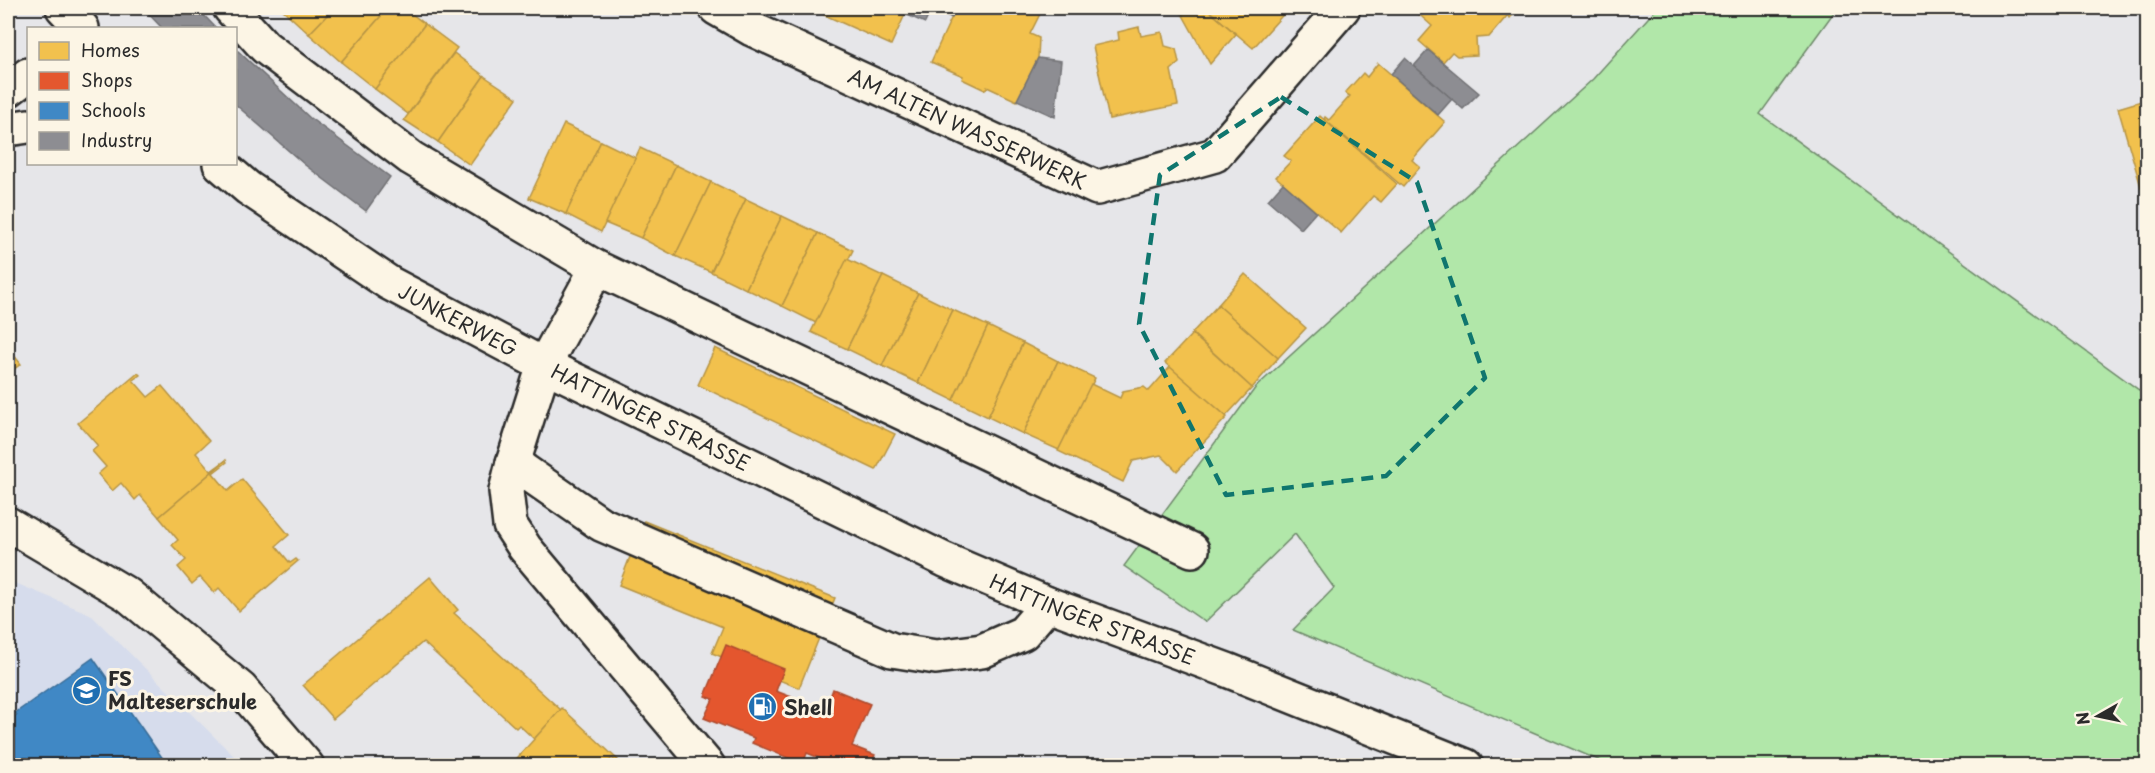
<svg xmlns="http://www.w3.org/2000/svg" width="2155" height="773" viewBox="0 0 2155 773" font-family="'Playpen Sans',sans-serif">
	<style>
		.built { fill: #d6dcec }
		.green { fill: #b1e7a9; stroke: #6e896a; stroke-width: 1.5 }
		.homes { fill: #f2c14e; stroke: #b69444; stroke-width: 1.5 }
		.shops { fill: #e4572e; stroke: #ac4a2d; stroke-width: 1.5 }
		.schools { fill: #3f88c5; stroke: #396c97; stroke-width: 1.5 }
		.industry { fill: #8d8d92; stroke: #707073; stroke-width: 1.5 }
		.lines { fill: none; stroke-linecap: round; stroke-linejoin: round }
		.minor-casing { stroke: #2b2b2b; stroke-width: 38 }
		.major-casing { stroke: #2b2b2b; stroke-width: 38 }
		.minor { stroke: #fcf5e5; stroke-width: 33 }
		.major { stroke: #fcf5e5; stroke-width: 33 }
		.marked { fill: none; stroke: #0f766e; stroke-width: 4.5; stroke-dasharray: 12 8; stroke-linejoin: round }
		.labels { text-anchor: middle; dominant-baseline: central; stroke-width: 6; stroke-linejoin: round; paint-order: stroke }
		.street-label { font-size: 20px; fill: #2b2b2b; stroke: #fcf5e5 }
		.poi-label { font-size: 20px; font-weight: bold; fill: #2b2b2b; stroke: #fcf5e5; text-anchor: start }
	</style>
	<rect width="100%" height="100%" fill="#e6e6e9"/>
	<filter id="ink" filterUnits="userSpaceOnUse"><feTurbulence type="fractalNoise" baseFrequency=".0167" numOctaves="2"/><feDisplacementMap in="SourceGraphic" scale="12" xChannelSelector="R" yChannelSelector="G"/><feConvolveMatrix kernelMatrix="1 2 1 2 8 2 1 2 1" color-interpolation-filters="sRGB"/></filter>
	<g filter="url(#ink)">
		<path class="built" d="M 8,580 L 90,614 L 243,765 L 8,765 Z"/>
		<path class="green" d="M 1657,8 L 1837,8 L 1760,114 L 2147,396 L 2147,765 L 1610,765 L 1293,630 L 1334,588 L 1295,534 L 1205,622 L 1124,566 L 1256,387 L 1593,79 Z"/>
		<g class="homes">
			<path d="M 281,8 L 334,8 L 309,34 Z"/>
			<path d="M 334,8 L 388,8 L 341,62 L 309,34 Z"/>
			<path d="M 388,8 L 404,8 L 425,24 L 375,89 L 341,62 Z"/>
			<path d="M 809,8 L 908,8 L 891,45 Z"/>
			<path d="M 956,8 L 1037,8 L 1042,10 L 1030,34 L 1039,38 L 1038,58 L 1017,101 L 987,87 L 985,90 L 962,79 L 963,76 L 931,62 Z"/>
			<path d="M 1179,8 L 1206,8 L 1236,34 L 1210,64 Z"/>
			<path d="M 1206,8 L 1289,8 L 1253,48 Z"/>
			<path d="M 1414,8 L 1498,8 L 1507,16 L 1489,37 L 1476,38 L 1477,55 L 1457,56 L 1452,52 L 1443,62 L 1419,41 L 1432,26 L 1413,9 Z"/>
			<path d="M 1498,8 L 1519,8 L 1510,18 Z"/>
			<path d="M 425,24 L 457,48 L 408,114 L 375,89 Z"/>
			<path d="M 1139,27 L 1141,36 L 1162,32 L 1165,46 L 1176,49 L 1179,63 L 1171,70 L 1178,105 L 1109,119 L 1093,46 L 1119,40 L 1118,32 Z"/>
			<path d="M 454,53 L 484,76 L 438,142 L 404,120 Z"/>
			<path d="M 1378,63 L 1445,122 L 1412,160 L 1420,167 L 1403,187 L 1324,119 L 1325,117 L 1329,120 L 1350,96 L 1345,93 L 1363,73 L 1367,77 Z"/>
			<path d="M 484,76 L 517,98 L 470,165 L 438,142 Z"/>
			<path d="M 2148,99 L 2148,203 L 2146,204 L 2118,108 Z"/>
			<path d="M 1320,116 L 1397,184 L 1381,202 L 1373,196 L 1341,233 L 1276,177 L 1291,161 L 1284,156 Z"/>
			<path d="M 564,124 L 601,141 L 566,214 L 529,198 Z"/>
			<path d="M 601,141 L 636,158 L 601,232 L 566,214 Z"/>
			<path d="M 640,148 L 676,165 L 641,238 L 605,223 Z"/>
			<path d="M 676,165 L 711,182 L 675,256 L 641,238 Z"/>
			<path d="M 711,182 L 746,199 L 711,272 L 675,256 Z"/>
			<path d="M 746,199 L 782,216 L 746,289 L 711,272 Z"/>
			<path d="M 782,216 L 818,233 L 782,306 L 746,289 Z"/>
			<path d="M 818,233 L 853,250 L 816,323 L 782,306 Z"/>
			<path d="M 847,259 L 883,276 L 847,349 L 811,332 Z"/>
			<path d="M 1245,274 L 1306,328 L 1278,358 L 1218,305 Z"/>
			<path d="M 883,276 L 918,293 L 882,366 L 847,349 Z"/>
			<path d="M 918,293 L 953,310 L 918,383 L 882,366 Z"/>
			<path d="M 1218,305 L 1278,358 L 1252,388 L 1192,333 Z"/>
			<path d="M 953,310 L 988,326 L 953,400 L 918,383 Z"/>
			<path d="M 988,326 L 1023,343 L 988,417 L 953,400 Z"/>
			<path d="M 1192,334 L 1252,388 L 1226,416 L 1165,363 Z"/>
			<path d="M 1023,343 L 1058,361 L 1023,434 L 988,417 Z"/>
			<path d="M 8,348 L 21,364 L 8,373 Z"/>
			<path d="M 715,348 L 895,434 L 876,470 L 698,385 Z"/>
			<path d="M 1058,361 L 1095,378 L 1059,450 L 1023,434 Z"/>
			<path d="M 1170,367 L 1227,417 L 1177,471 L 1161,455 L 1133,461 L 1123,482 L 1058,451 L 1091,384 L 1120,398 L 1123,391 L 1144,387 L 1149,391 Z"/>
			<path d="M 138,373 L 140,375 L 133,380 L 148,397 L 162,386 L 209,441 L 196,453 L 211,471 L 226,460 L 159,517 L 140,495 L 135,500 L 121,483 L 112,491 L 98,474 L 106,467 L 92,451 L 98,446 L 78,423 Z"/>
			<path d="M 226,460 L 227,462 L 213,473 L 228,491 L 242,479 L 289,535 L 276,546 L 290,563 L 296,559 L 298,561 L 239,611 L 219,588 L 214,593 L 200,577 L 192,584 L 178,567 L 186,560 L 172,545 L 178,540 L 159,517 Z"/>
			<path d="M 644,521 L 835,598 L 799,688 L 712,653 L 723,627 L 619,585 Z"/>
			<path d="M 430,577 L 458,610 L 454,613 L 561,710 L 534,739 L 519,725 L 516,728 L 423,642 L 333,719 L 303,685 Z"/>
			<path d="M 562,708 L 618,760 L 616,762 L 612,758 L 605,766 L 510,766 Z"/>
		</g>
		<path class="shops" d="M 726,645 L 784,669 L 776,691 L 825,710 L 833,689 L 870,704 L 852,746 L 875,755 L 871,766 L 839,766 L 807,753 L 803,764 L 752,743 L 754,738 L 704,718 L 713,699 L 705,696 Z"/>
		<path class="schools" d="M 93,658 L 168,766 L 8,766 L 8,721 L 17,715 L 15,713 Z"/>
		<g class="industry">
			<path d="M 143,8 L 197,8 L 216,28 L 162,28 Z"/>
			<path d="M 908,8 L 932,8 L 925,23 L 905,14 Z"/>
			<path d="M 933,8 L 956,8 L 952,18 Z"/>
			<path d="M 236,49 L 310,118 L 390,177 L 366,211 L 305,165 L 236,105 Z"/>
			<path d="M 1428,50 L 1479,93 L 1463,109 L 1414,66 Z"/>
			<path d="M 1038,58 L 1061,61 L 1055,117 L 1017,100 Z"/>
			<path d="M 1405,58 L 1452,99 L 1438,115 L 1391,74 Z"/>
			<path d="M 1283,183 L 1316,212 L 1301,229 L 1268,200 Z"/>
		</g>
		<g class="lines">
			<defs>
				<g id="minor">
					<path d="M 230,8 L 265,47 L 411,158 L 597,268 L 1192,550"/>
					<path id="s1" d="M 716,8 L 752,29 L 1097,188 L 1215,155 L 1343,8"/>
					<path d="M 8,90 L 28,75"/>
					<path d="M 8,129 L 28,126"/>
					<path d="M 597,268 L 544,365 L 513,463 L 506,491 L 510,525 L 525,548 L 708,766"/>
					<path d="M 513,463 L 601,524 L 892,650 L 936,657 L 982,651 L 1023,633 L 1048,604"/>
					<path d="M 8,524 L 128,595 L 241,689 L 307,766"/>
				</g>
				<g id="major">
					<path d="M 63,8 L 82,28"/>
					<path id="s2" d="M 220,164 L 248,188 L 389,283 L 544,365 L 945,560 L 1048,604 L 1227,670 L 1466,766"/>
				</g>
			</defs>
			<use href="#minor" class="minor-casing"/>
			<use href="#major" class="major-casing"/>
			<use href="#minor" class="minor"/>
			<use href="#major" class="major"/>
		</g>
	</g>
	<path class="marked" d="M 1281,97 L 1417,182 L 1485,378 L 1386,476 L 1226,495 L 1139,324 L 1160,175 Z"/>
	<defs>
		<symbol id="school-disc" viewBox="-11 -11 22 22"><circle r="9.5" fill="#1f6fb2" stroke="#fcf5e5"/><path d="M0-5L7-2L0 1L-7-2ZM-4 1L0 2.5L4 1V4Q0 6-4 4Z" fill="#fff"/></symbol>
		<symbol id="fuel-disc" viewBox="-11 -11 22 22"><circle r="9.5" fill="#1f6fb2" stroke="#fcf5e5"/><path d="M-5.5-6h7V0h2V4h1.3V-2.5L3-4.5l.8-.8L6-3V5H2.5V1h-1V6h-7ZM-4.2-4.7v3.2H.2V-4.7Z" fill="#fff"/></symbol>
	</defs>
	<g fill-rule="evenodd">
		<use href="#school-disc" x="70" y="674" width="33" height="33"/>
		<use href="#fuel-disc" x="746" y="690" width="33" height="33"/>
	</g>
	<g class="labels">
		<g class="street-label">
			<text stroke="none"><textPath href="#s1" startOffset="279">AM ALTEN WASSERWERK</textPath></text>
			<text stroke="none"><textPath href="#s2" startOffset="285">JUNKERWEG</textPath></text>
			<text stroke="none"><textPath href="#s2" startOffset="501">HATTINGER STRASSE</textPath></text>
			<text stroke="none"><textPath href="#s2" startOffset="987">HATTINGER STRASSE</textPath></text>
		</g>
		<g class="poi-label">
			<text x="108" y="678">FS<tspan x="108" dy="23">Malteserschule</tspan></text>
			<text x="784" y="707">Shell</text>
		</g>
	</g>
	<rect width="2155" height="773" fill="none" stroke="#fcf5e5" stroke-width="30"/>
	<rect x="15" y="15" width="2125" height="743" fill="none" stroke="#2b2b2b" stroke-width="2" filter="url(#ink)"/>
	<rect x="27" y="27" width="210" height="138" fill="#fcf5e5" stroke="#a8a49b" stroke-width="1.5"/>
	<rect x="39" y="42" width="30" height="18" fill="#f2c14e" stroke="#a8a49b" stroke-width="1.5"/>
	<text x="81" y="57" font-size="18" fill="#2b2b2b">Homes</text>
	<rect x="39" y="72" width="30" height="18" fill="#e4572e" stroke="#a8a49b" stroke-width="1.5"/>
	<text x="81" y="87" font-size="18" fill="#2b2b2b">Shops</text>
	<rect x="39" y="102" width="30" height="18" fill="#3f88c5" stroke="#a8a49b" stroke-width="1.5"/>
	<text x="81" y="117" font-size="18" fill="#2b2b2b">Schools</text>
	<rect x="39" y="132" width="30" height="18" fill="#8d8d92" stroke="#a8a49b" stroke-width="1.5"/>
	<text x="81" y="147" font-size="18" fill="#2b2b2b">Industry</text>
	<g transform="translate(2098 716) rotate(261)" stroke="#fcf5e5" stroke-width="4.5" paint-order="stroke">
	<path d="M0-4.5L10 22L0 15L-10 22Z" fill="#2b2b2b"/>
	<text y="-9" font-size="16" font-weight="bold" text-anchor="middle" fill="#2b2b2b">N</text>
	</g>
</svg>
